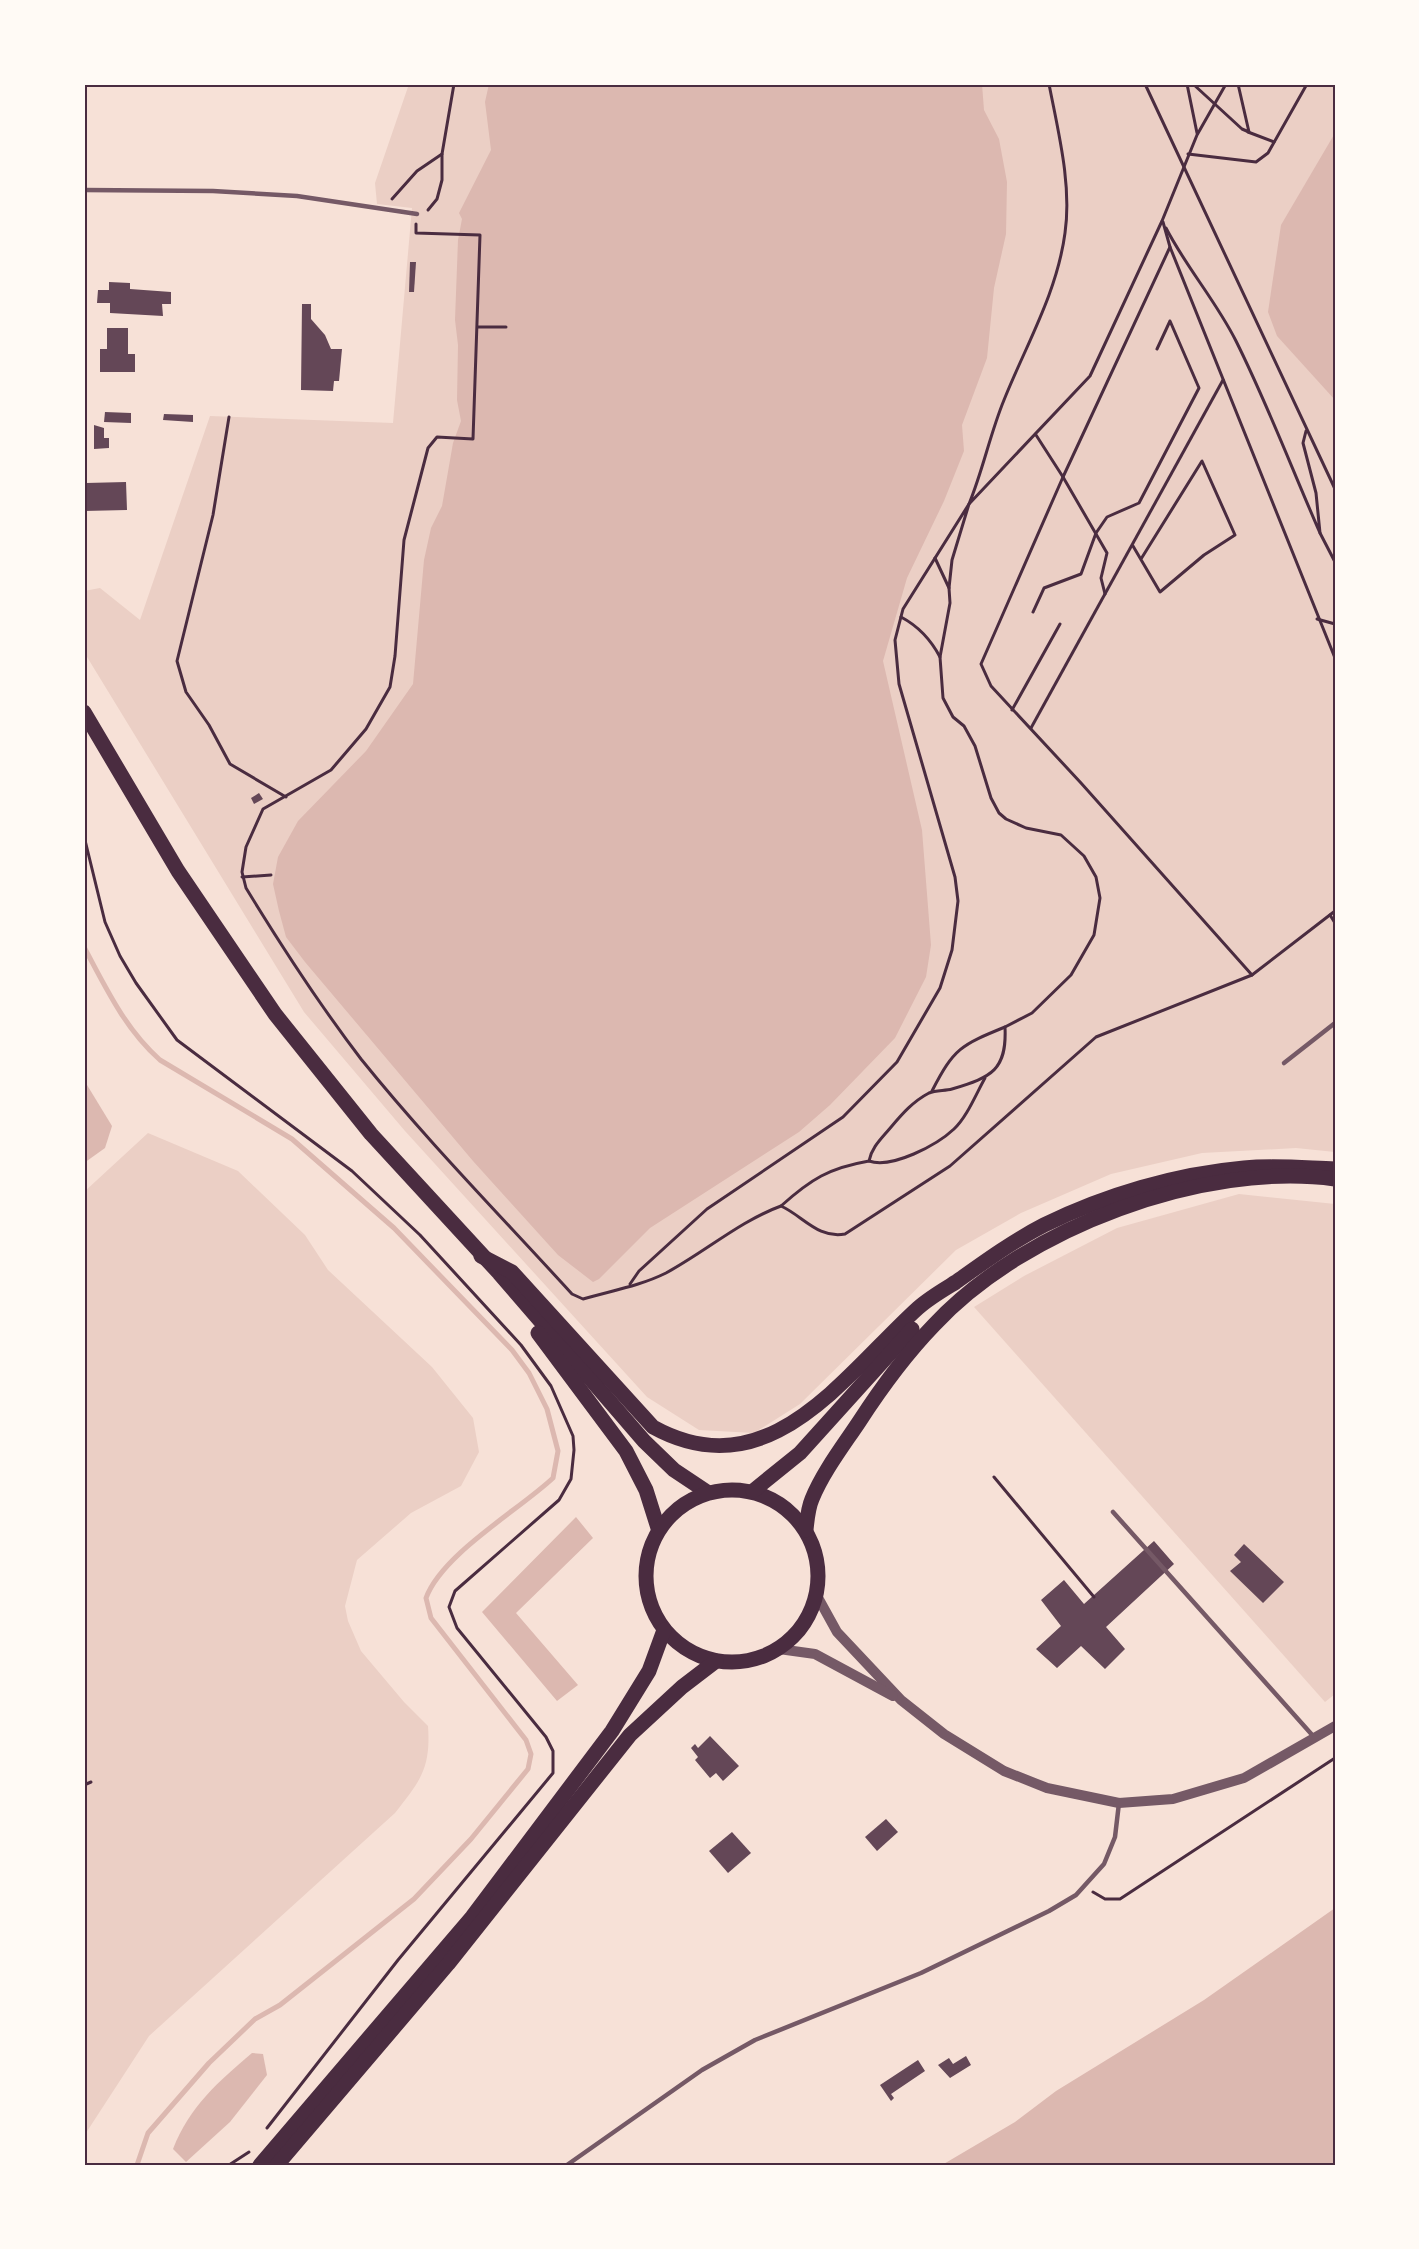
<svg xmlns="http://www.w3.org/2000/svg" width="1419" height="2249" viewBox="0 0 1419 2249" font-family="'Source Sans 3',sans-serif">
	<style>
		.green { fill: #ebcfc5 }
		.water { fill: #dcb8b0 }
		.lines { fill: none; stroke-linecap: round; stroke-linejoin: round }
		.stream { stroke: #dcb8b0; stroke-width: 5 }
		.building { fill: #644757 }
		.path { stroke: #4a2c40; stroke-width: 3 }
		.service { stroke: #755966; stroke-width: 4.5 }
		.tertiary { stroke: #755966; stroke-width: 10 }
		.primary { stroke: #4a2c40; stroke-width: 15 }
		.neatline { fill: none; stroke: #4a2c40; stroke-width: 2 }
	</style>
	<rect width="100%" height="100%" fill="#f7e1d7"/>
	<g class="green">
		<path d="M 409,84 L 1335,84 L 1335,1152 L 1296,1148 L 1202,1153 L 1111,1174 L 1021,1213 L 956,1250 L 800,1404 L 754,1433 L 699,1430 L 647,1397 L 405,1131 L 304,1012 L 84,652 L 84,591 L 100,588 L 140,620 L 210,416 L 393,423 L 412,208 L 377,204 L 375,183 Z"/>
		<path d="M 148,1133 L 238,1171 L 305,1235 L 328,1270 L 432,1367 L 473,1418 L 479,1452 L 461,1486 L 411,1513 L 357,1560 L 345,1606 L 348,1621 L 361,1651 L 404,1702 L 428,1726 C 431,1769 420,1781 395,1813 L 149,2036 L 84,2136 L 84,1192 Z"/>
		<path d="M 1239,1194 L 1335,1204 L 1335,1694 L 1325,1702 L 974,1307 L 1024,1276 L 1117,1228 Z"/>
	</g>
	<g class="water">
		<path d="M 489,84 L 982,84 L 984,110 L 999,139 L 1007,182 L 1006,234 L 994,288 L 987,358 L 962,425 L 964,451 L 944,501 L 907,578 L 883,661 L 922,830 L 931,945 L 926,977 L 895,1038 L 830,1105 L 799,1132 L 650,1228 L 599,1279 L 593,1282 L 558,1255 L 473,1161 L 305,962 L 286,937 L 279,911 L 273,884 L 278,857 L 298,821 L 366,751 L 413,684 L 424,560 L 431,528 L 442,506 L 453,443 L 461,421 L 457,400 L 458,345 L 455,320 L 458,240 L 462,219 L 459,213 L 491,150 L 485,102 Z"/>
		<path d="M 1335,133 L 1335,400 L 1277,336 L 1268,312 L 1281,225 Z"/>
		<path d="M 84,1080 L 112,1126 L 105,1148 L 84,1163 Z"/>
		<path d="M 576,1517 L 593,1538 L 516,1613 L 578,1685 L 557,1701 L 482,1612 Z"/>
		<path d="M 1335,1908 L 1335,2165 L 942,2165 L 1015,2122 L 1056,2091 L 1204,2000 Z"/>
		<path d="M 252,2053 L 263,2054 L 267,2075 L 230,2122 L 186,2162 L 173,2149 C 189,2107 219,2081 252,2053 Z"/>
	</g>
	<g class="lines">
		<path class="stream" d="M 84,947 C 106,988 125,1029 160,1060 L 292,1139 L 394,1228 L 512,1350 L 529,1373 L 547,1409 L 558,1451 L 553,1478 C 519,1510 442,1554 426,1598 L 431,1618 L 526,1740 L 531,1754 L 528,1769 L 471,1839 L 414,1899 L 280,2005 L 255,2019 L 209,2063 L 148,2133 L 137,2165"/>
	</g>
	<g class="building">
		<path d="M 410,262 L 416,262 L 414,292 L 409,292 Z"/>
		<path d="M 109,282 L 130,283 L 130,289 L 171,292 L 171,304 L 162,304 L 163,316 L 110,313 L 110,303 L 97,303 L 98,290 L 109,290 Z"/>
		<path d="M 302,304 L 311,304 L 311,319 L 325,335 L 331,349 L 342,349 L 339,381 L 334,381 L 333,391 L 301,390 Z"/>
		<path d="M 107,328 L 128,328 L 128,354 L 135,354 L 135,372 L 100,372 L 100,349 L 107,349 Z"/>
		<path d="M 105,412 L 131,413 L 131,423 L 104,422 Z"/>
		<path d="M 164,414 L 193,415 L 193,422 L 163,420 Z"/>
		<path d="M 94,425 L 104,428 L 104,438 L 109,438 L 109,448 L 94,449 Z"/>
		<path d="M 86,477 L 86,483 L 126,482 L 127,510 L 84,511 L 84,478 Z"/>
		<path d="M 259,793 L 263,799 L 254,804 L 251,798 Z"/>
		<path d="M 1154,1541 L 1174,1564 L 1106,1627 L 1125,1649 L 1105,1669 L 1081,1646 L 1057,1668 L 1036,1649 L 1061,1626 L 1041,1600 L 1064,1580 L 1084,1604 Z"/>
		<path d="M 1244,1544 L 1284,1582 L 1263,1603 L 1230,1571 L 1241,1562 L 1234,1555 Z"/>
		<path d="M 710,1736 L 739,1766 L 723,1781 L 716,1773 L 710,1778 L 695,1760 L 698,1757 L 691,1748 L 695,1744 L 698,1748 Z"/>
		<path d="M 886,1819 L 898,1832 L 877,1851 L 865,1837 Z"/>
		<path d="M 732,1832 L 751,1853 L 728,1873 L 709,1851 Z"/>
		<path d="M 966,2056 L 971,2065 L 950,2078 L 938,2065 L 949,2058 L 953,2064 Z"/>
		<path d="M 918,2060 L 925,2071 L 891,2094 L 894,2098 L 891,2101 L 880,2085 Z"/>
	</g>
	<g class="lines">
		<g class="path">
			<path d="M 1049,84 C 1058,131 1072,185 1065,233 C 1057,293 1026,345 1004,400 C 990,434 983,470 969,504 L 1090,376 L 1162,221 L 1197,135 L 1226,84"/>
			<path d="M 1145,84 L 1335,489"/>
			<path d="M 1187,84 L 1197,133"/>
			<path d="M 1193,84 L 1242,129 L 1249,132 L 1238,84"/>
			<path d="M 1248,132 L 1274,142"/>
			<path d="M 1188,154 L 1256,162 L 1268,153 L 1307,84"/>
			<path d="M 392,199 L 417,171 L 442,154"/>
			<path d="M 428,210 L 437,199 L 442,180 L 442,154 L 454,84"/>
			<path d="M 1163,222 L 1170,247 L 1335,658"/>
			<path d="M 416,224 L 416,233 L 480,235 L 473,439 L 437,437 L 428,448 L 404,540 L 395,656 L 390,687 L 366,729 L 331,770 L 263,809 L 246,847 L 242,872 L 246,888 C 282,947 319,1004 361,1059 C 427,1141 501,1216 572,1294 L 583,1299 C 610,1291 640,1286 666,1273 C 705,1252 740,1221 781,1206 C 803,1216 818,1239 845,1234 L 950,1166 L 1096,1037 L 1252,975"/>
			<path d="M 1166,228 C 1186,267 1216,301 1236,341 C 1267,403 1292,469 1320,533 L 1316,493 L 1303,443 L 1306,431"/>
			<path d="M 478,327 L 506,327"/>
			<path d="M 229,417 L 213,515 L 177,661 L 186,692 L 209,725 L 230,764 L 286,797"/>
			<path d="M 1036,435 L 1063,477 L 1170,247"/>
			<path d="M 1063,477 L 981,664 L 991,686 L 1081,783 L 1252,975 L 1335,911"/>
			<path d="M 1063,477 L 1107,553 L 1101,578 L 1105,594"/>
			<path d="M 1320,533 L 1335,562"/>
			<path d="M 1133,546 L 1160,592 L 1204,555 L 1235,535 L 1202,461 L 1141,559"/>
			<path d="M 1033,612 L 1044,588 L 1081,574 L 1096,533 L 1107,517 L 1139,503 L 1199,388 L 1170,321 L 1157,349"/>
			<path d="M 901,617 C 918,626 931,640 940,657"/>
			<path d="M 1317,619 L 1335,624"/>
			<path d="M 1012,710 L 1060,624"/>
			<path d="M 1031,728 L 1223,380"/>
			<path d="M 84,836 L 105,922 L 120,956 L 136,983 L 177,1040 L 352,1171 L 420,1235 L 521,1345 L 551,1386 L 573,1436 L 574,1450 L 571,1479 L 559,1500 L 455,1591 L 449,1607 L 457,1628 L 546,1737 L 553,1751 L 553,1773 L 398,1960 L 267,2128"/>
			<path d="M 242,877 L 271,875"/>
			<path d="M 1330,915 L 1335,923"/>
			<path d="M 932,1091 C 954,1048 961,1045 1005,1027"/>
			<path d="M 869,1161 C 892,1169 937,1145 954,1129 C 967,1117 976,1094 985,1078"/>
			<path d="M 781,1206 C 811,1179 829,1168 869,1161 C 871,1150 878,1142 885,1134 C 899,1118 910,1103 929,1093 C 936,1090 945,1091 952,1089 C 992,1077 1007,1070 1005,1027 L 1032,1013 L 1071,975 L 1094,935 L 1100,898 L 1096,877 L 1084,856 L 1061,835 L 1026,828 L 1006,819 L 999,813 L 991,798 L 975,746 L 964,726 L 953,717 L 943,698 L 940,657 L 950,603 L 949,588 L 935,558"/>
			<path d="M 630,1284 L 639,1271 L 707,1209 L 843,1117 L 897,1062 L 940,988 L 952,950 L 958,901 L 955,877 L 899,684 L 895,640 L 903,609 L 969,504 L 952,560 L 949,588"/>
			<path d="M 994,1477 L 1094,1597"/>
			<path d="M 84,1785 L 91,1782"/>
			<path d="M 1093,1892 L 1105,1899 L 1120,1899 L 1335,1758"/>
			<path d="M 229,2165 L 249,2152"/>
		</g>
		<g class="service">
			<path d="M 84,190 L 213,191 L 297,196 L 417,214"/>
			<path d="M 1284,1063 L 1335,1023"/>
			<path d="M 1113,1512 L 1314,1737"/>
			<path d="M 567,2165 L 702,2070 L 755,2040 L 921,1973 L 1049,1911 L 1076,1895 L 1104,1864 L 1115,1837 L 1119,1803"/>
		</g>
		<g class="tertiary">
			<path d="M 816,1594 L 837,1632 L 901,1700 L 944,1734 L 1004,1771 L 1047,1788 L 1119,1803 L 1173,1799 L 1244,1778 L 1335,1726"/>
			<path d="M 779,1649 L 815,1654 L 893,1696"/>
		</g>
		<g class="primary">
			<path d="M 84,712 L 178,871 L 275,1014 L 371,1134 L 499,1273 L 644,1441 L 674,1470 L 707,1492"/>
			<path d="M 481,1256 L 512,1272 L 653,1427 C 769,1491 844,1375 918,1308 C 929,1298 943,1290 956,1282 C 984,1262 1013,1241 1044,1225 C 1105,1195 1176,1174 1244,1168 C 1274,1165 1305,1168 1335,1169"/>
			<path d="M 538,1333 L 626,1451 L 646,1490 L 658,1528"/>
			<circle cx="732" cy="1576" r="86"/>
			<path d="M 753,1491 L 800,1453 L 912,1329"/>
			<path d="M 806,1530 C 807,1520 808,1508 812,1499 C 823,1472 843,1446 859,1422 C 881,1388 906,1354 934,1325 C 1024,1228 1204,1161 1335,1179"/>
			<path d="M 260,2165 L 472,1917 L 612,1731 L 649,1671 L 664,1630"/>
			<path d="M 277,2165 L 448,1964 L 630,1735 L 682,1687 L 716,1661"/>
		</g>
	</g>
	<rect width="1419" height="2249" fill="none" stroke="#fffaf5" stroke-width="171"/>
	<rect x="86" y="86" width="1248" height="2078" class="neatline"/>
</svg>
